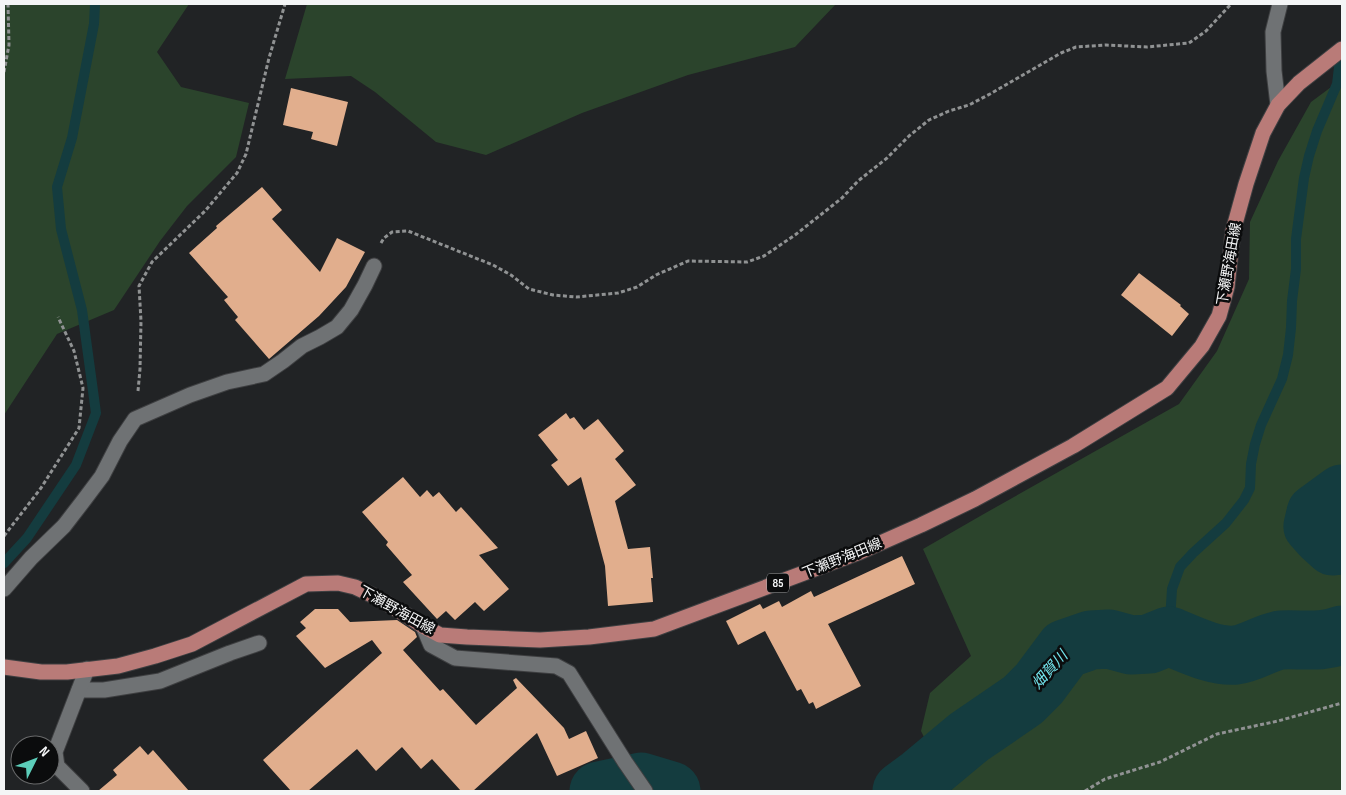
<svg xmlns="http://www.w3.org/2000/svg" width="1346" height="795" viewBox="0 0 1346 795" font-family="'Sofia Sans Condensed','Noto Sans JP',sans-serif">
	<style>
		.green { fill: #2b442c }
		.lines { fill: none; stroke-linecap: round; stroke-linejoin: round }
		.stream { stroke: #143c3f; stroke-width: 10 }
		.river { stroke: #143c3f; stroke-width: 59 }
		.building { fill: #e1ae8d }
		.lane-casing { stroke: #3e3f41; stroke-width: 17 }
		.street-casing { stroke: #3e3f41; stroke-width: 17 }
		.primary-casing { stroke: #3e3f41; stroke-width: 17 }
		.path { stroke: #909293; stroke-width: 3; stroke-dasharray: 4 2.5; stroke-linecap: butt }
		.lane { stroke: #6f7274; stroke-width: 15 }
		.street { stroke: #6f7274; stroke-width: 15 }
		.primary { stroke: #b97b78; stroke-width: 15 }
		.labels { text-anchor: middle; dominant-baseline: central; stroke-width: 5; stroke-linejoin: round; paint-order: stroke }
		.shield { fill: #0b0c0d; stroke: #aeafb0; stroke-width: 1 }
		.shield-label { font-size: 12px; font-weight: bold; fill: #f4f5f6 }
		.street-label { font-size: 14px; fill: #f4f5f6; stroke: #0b0c0d }
		.water-label { font-size: 15px; font-style: italic; fill: #73e5ed; stroke: #0b0c0d }
	</style>
	<rect width="100%" height="100%" fill="#212325"/>
	<g class="green">
		<path d="M 4,4 L 189,4 L 157,52 L 181,87 L 249,103 L 236,157 L 187,206 L 160,241 L 114,310 L 57,334 L 4,415 Z"/>
		<path d="M 307,4 L 836,4 L 795,47 L 688,75 L 582,113 L 486,155 L 436,142 L 375,92 L 351,76 L 285,79 Z"/>
		<path d="M 1342,79 L 1342,791 L 953,791 L 945,780 L 921,731 L 930,693 L 971,656 L 923,549 L 982,515 L 1179,404 L 1217,351 L 1249,279 L 1250,222 L 1278,161 L 1311,102 Z"/>
	</g>
	<g class="lines">
		<g class="stream">
			<path d="M 4,563 L 27,538 L 76,465 L 96,413 L 82,310 L 61,229 L 57,187 L 72,138 L 94,24 L 95,4"/>
			<path d="M 1169,636 L 1172,589 L 1180,567 L 1193,553 L 1226,523 L 1244,500 L 1250,488 L 1251,464 L 1255,444 L 1261,425 L 1282,379 L 1288,355 L 1291,328 L 1292,301 L 1296,269 L 1296,239 L 1304,178 L 1309,156 L 1317,131 L 1337,84 L 1339,67 L 1342,55"/>
		</g>
		<g class="river">
			<path d="M 1342,494 L 1316,513 L 1313,526 L 1321,535 L 1333,546 L 1342,545"/>
			<path d="M 599,791 L 641,782 L 671,791"/>
			<path d="M 902,791 L 921,777 L 969,737 L 1023,700 L 1039,684 L 1065,649 L 1091,640 L 1109,639 L 1131,645 L 1149,644 L 1169,636 C 1189,644 1214,657 1236,655 C 1252,653 1266,642 1281,640 C 1302,639 1322,643 1342,635"/>
		</g>
	</g>
	<g class="building">
		<path d="M 291,88 L 348,102 L 337,146 L 311,139 L 313,132 L 283,125 Z"/>
		<path d="M 262,187 L 282,210 L 272,219 L 320,272 L 337,238 L 365,252 L 346,287 L 319,316 L 269,359 L 235,320 L 238,317 L 224,300 L 228,297 L 189,253 L 217,228 L 216,226 Z"/>
		<path d="M 1139,273 L 1181,305 L 1180,306 L 1189,314 L 1172,336 L 1121,295 Z"/>
		<path d="M 566,413 L 570,419 L 574,417 L 584,430 L 598,419 L 624,451 L 615,459 L 636,485 L 615,501 L 628,549 L 650,547 L 653,578 L 651,578 L 653,602 L 608,606 L 605,566 L 581,477 L 568,486 L 551,465 L 558,460 L 538,435 Z"/>
		<path d="M 403,477 L 420,497 L 427,490 L 433,497 L 439,492 L 456,512 L 461,507 L 498,548 L 479,555 L 509,589 L 484,611 L 475,602 L 455,620 L 446,611 L 437,619 L 403,582 L 412,575 L 386,545 L 388,542 L 362,512 Z"/>
		<path d="M 902,556 L 915,584 L 828,624 L 861,686 L 816,709 L 813,702 L 809,704 L 801,689 L 797,691 L 765,631 L 738,645 L 726,621 L 760,604 L 763,609 L 779,601 L 782,607 L 811,591 L 814,597 Z"/>
		<path d="M 315,609 L 338,609 L 350,622 L 397,620 L 415,632 L 417,637 L 403,650 L 440,691 L 443,689 L 476,725 L 517,688 L 513,680 L 516,678 L 564,728 L 569,739 L 586,731 L 598,758 L 557,776 L 537,733 L 473,791 L 461,791 L 432,759 L 421,769 L 402,747 L 376,771 L 357,749 L 308,791 L 291,791 L 263,760 L 382,653 L 372,640 L 325,668 L 296,636 L 306,628 L 300,622 Z"/>
		<path d="M 140,746 L 148,755 L 153,750 L 189,791 L 98,791 L 117,775 L 113,770 Z"/>
	</g>
	<g class="lines">
		<defs>
			<g id="lane">
				<path d="M 4,589 L 31,558 L 64,526 L 84,500 L 102,476 L 120,441 L 135,419 L 190,395 L 227,382 L 264,374 L 283,361 L 302,346 L 320,337 L 337,327 L 351,310 L 365,285 L 374,266"/>
				<path d="M 79,690 L 104,690 L 160,681 L 230,653 L 259,643"/>
				<path d="M 82,791 L 57,766 L 55,752 L 87,669"/>
			</g>
			<g id="street">
				<path d="M 1278,105 L 1274,71 L 1273,32 L 1280,4"/>
				<path d="M 423,626 L 431,645 L 455,658 L 556,666 L 569,673 L 625,762 L 645,791"/>
			</g>
			<path id="primary" d="M 4,667 L 41,672 L 67,672 L 118,666 L 155,656 L 192,644 L 306,584 L 338,583 L 355,587 L 374,596 L 403,613 L 423,626 L 440,635 L 467,637 L 540,640 L 589,637 L 654,629 L 860,552 L 921,525 L 975,499 L 1073,446 L 1167,388 L 1202,346 L 1219,316 L 1227,287 L 1233,231 L 1246,184 L 1263,133 L 1278,105 L 1299,83 L 1342,49"/>
		</defs>
		<use href="#lane" class="lane-casing"/>
		<use href="#street" class="street-casing"/>
		<use href="#primary" class="primary-casing"/>
		<g class="path">
			<path d="M 4,72 L 9,45 L 8,4"/>
			<path d="M 381,243 L 384,238 L 392,232 L 408,231 L 493,265 L 511,275 L 529,289 L 553,295 L 576,297 L 618,293 L 637,287 L 656,275 L 688,261 L 747,262 L 764,256 L 795,235 L 842,198 L 858,181 L 887,158 L 909,136 L 929,120 L 949,111 L 969,105 L 990,94 L 1061,53 L 1076,47 L 1106,45 L 1147,47 L 1189,43 L 1206,31 L 1231,4"/>
			<path d="M 138,391 L 140,369 L 141,321 L 139,286 L 152,262 L 205,211 L 237,173 L 246,154 L 269,58 L 285,4"/>
			<path d="M 4,536 L 41,488 L 79,428 L 83,388 L 74,351 L 58,317"/>
			<path d="M 1085,791 L 1105,779 L 1160,762 L 1217,734 L 1278,721 L 1342,703"/>
		</g>
		<use href="#lane" class="lane"/>
		<use href="#street" class="street"/>
		<use href="#primary" class="primary"/>
	</g>
	<g class="labels">
		<rect class="shield" x="767" y="573.5" width="22" height="19" rx="4"/>
		<g class="shield-label">
			<text x="778" y="583">85</text>
		</g>
		<g class="street-label">
			<text transform="translate(1229 264) rotate(-80)">下瀬野海田線</text>
			<text transform="translate(842 558) rotate(-22)">下瀬野海田線</text>
			<text transform="translate(397 610) rotate(29)">下瀬野海田線</text>
		</g>
		<g class="water-label">
			<text transform="translate(1050 670) rotate(-48)">畑賀川</text>
		</g>
	</g>
	<rect width="1346" height="795" fill="none" stroke="#f4f5f6" stroke-width="10"/>
	<g transform="translate(35 760) rotate(48)"><circle r="24" fill="#0b0c0d" stroke="#68696a"/>
	<path d="M0-4L9 19L0 12L-9 19Z" fill="#5cceba"/>
	<text y="-8" font-size="14" font-weight="bold" text-anchor="middle" fill="#f4f5f6">N</text>
	</g>
</svg>
